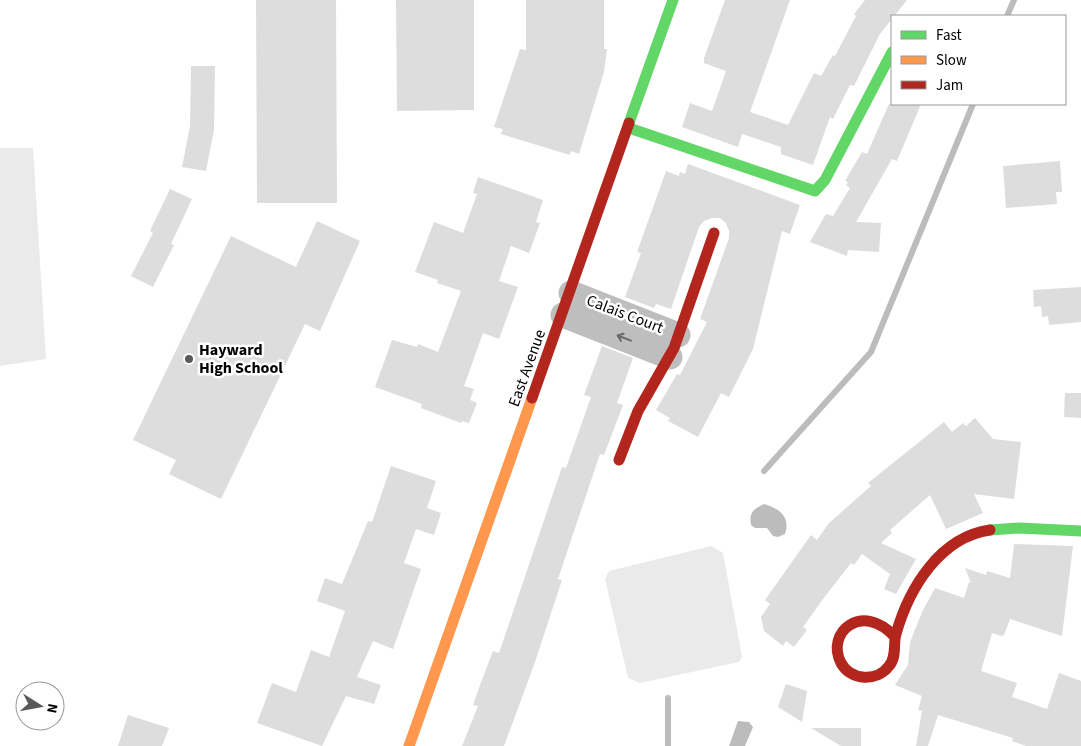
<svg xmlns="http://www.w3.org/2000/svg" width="1081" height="746" viewBox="0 0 1081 746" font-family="'Source Sans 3',sans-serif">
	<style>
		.green { fill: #eaeaea }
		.water { fill: #bcbcbc }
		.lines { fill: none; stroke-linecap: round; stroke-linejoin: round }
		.stream { stroke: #bcbcbc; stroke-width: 6 }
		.building { fill: #ddd }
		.street { stroke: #bebebe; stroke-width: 25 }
		.fast { stroke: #63d668; stroke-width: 11 }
		.slow { stroke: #ff974d; stroke-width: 11 }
		.jam { stroke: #b3261e; stroke-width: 11 }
		.oneway { stroke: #686868 }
		.poi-dot { fill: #595959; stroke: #fff; stroke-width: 2 }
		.labels { text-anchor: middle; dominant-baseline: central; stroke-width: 5; stroke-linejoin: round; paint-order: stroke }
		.street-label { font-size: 16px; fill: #000; stroke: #fff }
		.poi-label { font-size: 16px; font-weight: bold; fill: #000; stroke: #fff; text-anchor: start }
	</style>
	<rect width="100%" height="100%" fill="#fff"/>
	<g class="green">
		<path d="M 0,148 L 33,148 L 46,359 L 0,366 Z"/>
		<path d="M 711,546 L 723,553 L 742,657 L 739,662 L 640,683 L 628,678 L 605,579 L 609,571 Z"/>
	</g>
	<g class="water">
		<path d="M 764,504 C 779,508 791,517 785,534 L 778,537 L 773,536 L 767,528 L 755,528 L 751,525 C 749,513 753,509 764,504 Z"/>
		<path d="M 738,721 L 749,722 L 753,727 L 745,746 L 729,746 Z"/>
	</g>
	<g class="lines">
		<g class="stream">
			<path d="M 1007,16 L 1014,0"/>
			<path d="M 764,471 L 871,352 L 973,104"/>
			<path d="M 668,746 L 668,698"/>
		</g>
	</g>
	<g class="building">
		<path d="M 256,0 L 336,0 L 337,203 L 257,203 Z"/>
		<path d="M 396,0 L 474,0 L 474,110 L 397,111 Z"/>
		<path d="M 526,0 L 604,0 L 604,49 L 607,49 L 604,72 L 579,154 L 571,151 L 570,155 L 501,134 L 503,129 L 494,127 L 520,49 L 526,50 Z"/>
		<path d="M 725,0 L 790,0 L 750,112 L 788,125 L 814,73 L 821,76 L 833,55 L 835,56 L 856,16 L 854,14 L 865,0 L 907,0 L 880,34 L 854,86 L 850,85 L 833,119 L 830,117 L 813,165 L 781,154 L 781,147 L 742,134 L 738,147 L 682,127 L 690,103 L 712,111 L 726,71 L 704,63 L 704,58 Z"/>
		<path d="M 191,66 L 215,66 L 214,130 L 206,171 L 182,167 L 190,126 Z"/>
		<path d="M 889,104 L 921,104 L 897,161 L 892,159 L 856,222 L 881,223 L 879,252 L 848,250 L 847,256 L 810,242 L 826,214 L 833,216 L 850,188 L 846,185 L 848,182 L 845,181 L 862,152 L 867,154 Z"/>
		<path d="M 1060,161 L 1062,192 L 1056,192 L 1057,204 L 1006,208 L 1003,166 Z"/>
		<path d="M 688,164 L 800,205 L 790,234 L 782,231 L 753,349 L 729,397 L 721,393 L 698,437 L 668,421 L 670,418 L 656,410 L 677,374 L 680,375 L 707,322 L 700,319 L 729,238 L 729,231 L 726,223 L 720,218 L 712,218 L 704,221 L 699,227 L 671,309 L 656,304 L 654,308 L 625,297 L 641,253 L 637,252 L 666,171 L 679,176 L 680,172 L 685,174 Z"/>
		<path d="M 478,177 L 543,200 L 536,222 L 540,223 L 529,253 L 511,246 L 499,281 L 518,287 L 499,339 L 483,333 L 464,386 L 474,389 L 470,400 L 477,403 L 469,423 L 462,421 L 461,423 L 421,408 L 422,404 L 375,387 L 392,340 L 417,347 L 418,344 L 438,352 L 461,291 L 437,283 L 438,280 L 415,272 L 434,222 L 463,233 L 477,194 L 473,193 Z"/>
		<path d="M 170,189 L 192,199 L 171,244 L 174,245 L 153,287 L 131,276 L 153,233 L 150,231 Z"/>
		<path d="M 317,221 L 360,241 L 320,331 L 305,324 L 221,499 L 169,474 L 176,460 L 133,440 L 231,236 L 296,267 Z"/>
		<path d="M 1081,287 L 1081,322 L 1049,325 L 1048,316 L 1042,317 L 1041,306 L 1034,307 L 1033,290 Z"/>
		<path d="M 602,346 L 633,358 L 617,403 L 623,405 L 604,455 L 600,454 L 558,579 L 562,580 L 534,665 L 504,746 L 462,746 L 478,706 L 473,705 L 480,685 L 493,651 L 499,653 L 562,467 L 566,468 L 591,397 L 584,395 Z"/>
		<path d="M 1065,393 L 1081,393 L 1081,418 L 1064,417 Z"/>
		<path d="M 975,418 L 993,439 L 1021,442 L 1014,499 L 974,494 L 983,513 L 946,529 L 930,495 L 890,530 L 892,533 L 881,543 L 916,559 L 896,594 L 884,589 L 890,574 L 862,554 L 854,565 L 851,563 L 823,599 L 803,627 L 807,630 L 794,647 L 786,641 L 783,646 L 764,631 L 761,617 L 770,604 L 765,600 L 811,535 L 817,540 L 829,523 L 871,486 L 868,483 L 944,422 L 952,432 L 963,423 L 966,426 Z"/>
		<path d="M 391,466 L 436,481 L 427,508 L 441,513 L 434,535 L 416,529 L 404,563 L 421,569 L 393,649 L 373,641 L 357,677 L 381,685 L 374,704 L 346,696 L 322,746 L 257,723 L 272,683 L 296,692 L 311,650 L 329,657 L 345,611 L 317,601 L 325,578 L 342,584 L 368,521 L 372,522 Z"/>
		<path d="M 1014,544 L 1073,546 L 1062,636 L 1010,619 L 1004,635 L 1001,636 L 992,633 L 981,671 L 1017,683 L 1012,697 L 1047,709 L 1059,673 L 1081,681 L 1081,746 L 1026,746 L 1012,741 L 1013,738 L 938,715 L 928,746 L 916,746 L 922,711 L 918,710 L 922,696 L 895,685 L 908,665 L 910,642 L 923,610 L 935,588 L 964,598 L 969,582 L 971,583 L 965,568 L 986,575 L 987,571 L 1010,578 Z"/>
		<path d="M 786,684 L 807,691 L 802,722 L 778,707 Z"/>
		<path d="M 128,715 L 169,728 L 162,746 L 118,746 Z"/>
		<path d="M 811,728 L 861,728 L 861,746 L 841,746 Z"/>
	</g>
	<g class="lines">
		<g class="street">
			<path d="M 571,293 L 678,335"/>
			<path d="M 563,315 L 670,357"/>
		</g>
		<g class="fast">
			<path d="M 629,123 L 673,0"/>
			<path d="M 629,128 L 815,191 L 825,180 L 892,52"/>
			<path d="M 990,530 L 1019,528 L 1081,531"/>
		</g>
		<path class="slow" d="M 409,746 L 532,398"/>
		<g class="jam">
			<path d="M 532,398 L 629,123"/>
			<path d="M 619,460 L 638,411 L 674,348 L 714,233"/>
			<path d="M 895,637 C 863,601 825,632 841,663 C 851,681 877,682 889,666 C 897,657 893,644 896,634 C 909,588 940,537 990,530"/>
		</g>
	</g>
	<defs><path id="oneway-shaft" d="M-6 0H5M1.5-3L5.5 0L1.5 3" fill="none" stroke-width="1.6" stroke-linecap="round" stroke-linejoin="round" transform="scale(1.25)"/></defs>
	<use class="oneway" href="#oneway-shaft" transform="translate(624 338) rotate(-159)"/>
	<circle class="poi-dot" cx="189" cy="359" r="5"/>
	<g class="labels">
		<g class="street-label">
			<text transform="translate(625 314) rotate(21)">Calais Court</text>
			<text transform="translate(527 368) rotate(-70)">East Avenue</text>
		</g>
		<g class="poi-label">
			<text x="199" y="350">Hayward<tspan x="199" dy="18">High School</tspan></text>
		</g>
	</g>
	<rect x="891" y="15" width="175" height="90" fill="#ffffff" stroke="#999999"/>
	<rect x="901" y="31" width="25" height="8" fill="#63d668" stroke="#999999"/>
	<text x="936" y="40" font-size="15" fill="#000000">Fast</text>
	<rect x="901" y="56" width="25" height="8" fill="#ff974d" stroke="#999999"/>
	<text x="936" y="65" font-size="15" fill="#000000">Slow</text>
	<rect x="901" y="81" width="25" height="8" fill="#b3261e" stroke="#999999"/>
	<text x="936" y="90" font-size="15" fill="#000000">Jam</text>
	<g transform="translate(40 706) rotate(101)"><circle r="24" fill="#ffffff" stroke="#999999"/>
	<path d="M0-4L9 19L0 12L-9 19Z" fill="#595959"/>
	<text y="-8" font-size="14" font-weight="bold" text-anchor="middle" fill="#000000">N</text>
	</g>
</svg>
